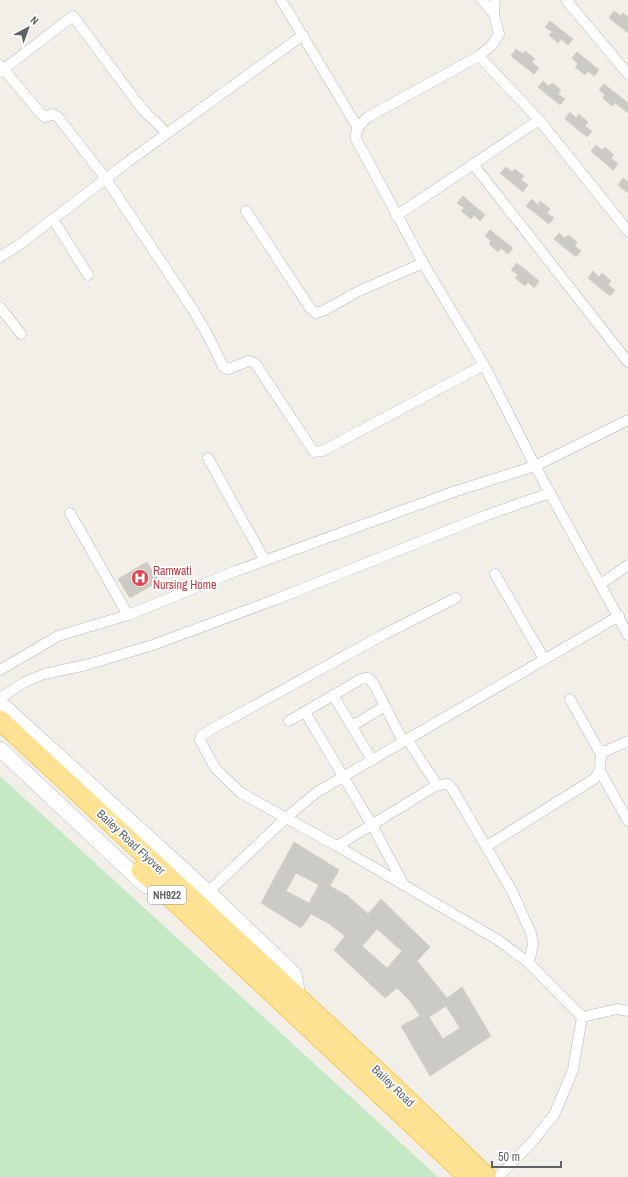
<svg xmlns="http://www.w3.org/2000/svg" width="628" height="1177" viewBox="0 0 628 1177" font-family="'Archivo Narrow',sans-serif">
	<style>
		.green { fill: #c5e8c5 }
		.building { fill: #cccac5; stroke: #d6d1c6; fill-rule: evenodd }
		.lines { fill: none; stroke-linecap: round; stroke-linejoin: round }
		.street-casing { stroke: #b5b8bc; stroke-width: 11 }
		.secondary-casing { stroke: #b6babf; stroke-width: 16 }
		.highway-casing { stroke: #f9ab00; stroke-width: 20 }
		.street { stroke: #fff; stroke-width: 10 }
		.secondary { stroke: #fff; stroke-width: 15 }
		.highway { stroke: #fde293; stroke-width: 19 }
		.labels { text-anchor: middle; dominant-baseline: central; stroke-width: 3.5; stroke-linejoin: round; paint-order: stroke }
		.shield { fill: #fff; stroke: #8f9295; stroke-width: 1 }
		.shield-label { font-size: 11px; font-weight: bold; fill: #5f6368 }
		.health-label { font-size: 12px; fill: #be3a42; stroke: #fff; text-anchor: start }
		.street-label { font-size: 12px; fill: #5f6368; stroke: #fff }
	</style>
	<rect width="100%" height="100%" fill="#f1efe8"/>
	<path class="green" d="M 0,776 L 401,1143 L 438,1177 L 0,1177 Z"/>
	<g class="building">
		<path d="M 614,11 L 621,16 L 623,13 L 628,17 L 628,33 L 609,18 Z"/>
		<path d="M 550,21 L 573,39 L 568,45 L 561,39 L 558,43 L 549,35 L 552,32 L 545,27 Z"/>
		<path d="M 516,49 L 523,54 L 525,51 L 535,59 L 532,62 L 539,68 L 534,74 L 511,56 Z"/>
		<path d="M 577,52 L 599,70 L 594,76 L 588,71 L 585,75 L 575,67 L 578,64 L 572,58 Z"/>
		<path d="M 543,81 L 549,86 L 552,83 L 561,90 L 558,94 L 565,99 L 560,105 L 538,87 Z"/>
		<path d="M 604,84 L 628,103 L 628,113 L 615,103 L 612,106 L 603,98 L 605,95 L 599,90 Z"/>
		<path d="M 570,112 L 576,118 L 579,114 L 588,122 L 585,126 L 592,131 L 587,137 L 565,119 Z"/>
		<path d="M 596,145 L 602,150 L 605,147 L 614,155 L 611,158 L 618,164 L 613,170 L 591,151 Z"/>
		<path d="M 506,167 L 512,172 L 515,169 L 524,176 L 521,180 L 528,185 L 523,192 L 500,173 Z"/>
		<path d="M 623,178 L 628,182 L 628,193 L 618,185 Z"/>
		<path d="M 463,196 L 485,215 L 480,221 L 474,215 L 471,219 L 461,211 L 464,208 L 457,203 Z"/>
		<path d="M 532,199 L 538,205 L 540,201 L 550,209 L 547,213 L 554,218 L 549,224 L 526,206 Z"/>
		<path d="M 490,230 L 513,248 L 508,254 L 501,248 L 498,252 L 489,244 L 491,241 L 485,236 Z"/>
		<path d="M 559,233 L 565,238 L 568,235 L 577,242 L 575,246 L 581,251 L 576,257 L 554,239 Z"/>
		<path d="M 517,263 L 539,281 L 534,288 L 528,282 L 525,286 L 515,278 L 518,275 L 511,270 Z"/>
		<path d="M 593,271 L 599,277 L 602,273 L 611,281 L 608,285 L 615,290 L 610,296 L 588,278 Z"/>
		<path d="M 147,562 L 159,581 L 130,598 L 118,579 Z"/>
		<path d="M 294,842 L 339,870 L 330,886 L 348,896 L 368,914 L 381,899 L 430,947 L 417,961 L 447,998 L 462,987 L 491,1036 L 430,1076 L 401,1026 L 420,1016 L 410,1001 L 397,988 L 385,998 L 334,950 L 345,936 L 328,923 L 311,914 L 301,928 L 261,903 ZM 296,873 L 319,885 L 309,903 L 286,891 ZM 377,929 L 402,951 L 387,968 L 362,946 ZM 446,1006 L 460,1028 L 443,1039 L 429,1017 Z"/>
	</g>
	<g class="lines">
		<defs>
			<g id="street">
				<path d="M 281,0 L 358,128"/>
				<path d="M 482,0 L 494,14"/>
				<path d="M 495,0 L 494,14 L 499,34 L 492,45 L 479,56 L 368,117 C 361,123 354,130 356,139 L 423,263 L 484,365 L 535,466 L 628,635"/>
				<path d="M 566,0 L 628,74"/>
				<path d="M 479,56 L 539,120 L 628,231"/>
				<path d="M 0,65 L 42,115 L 45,117 L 53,114 L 58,117 L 106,179 L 192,308 L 212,343 L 223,367 L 228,369 L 249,361 L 255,363 L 314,452 L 322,451 L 484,365"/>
				<path d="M 0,72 L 73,16 L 142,109 L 167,133"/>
				<path d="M 473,164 L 628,362"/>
				<path d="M 246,211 L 310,308 L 316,313 L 323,311 L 357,292 L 423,263"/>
				<path d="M 396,216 L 539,120"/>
				<path d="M 53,219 L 88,275"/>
				<path d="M 0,257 L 19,245 L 129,161 L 303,35"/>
				<path d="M 0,307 L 21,334"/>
				<path d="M 208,458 L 265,561"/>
				<path d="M 70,513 L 128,615"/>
				<path d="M 495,574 L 544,659"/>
				<path d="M 601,584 L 628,565"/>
				<path d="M 456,598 L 383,635 L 210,730 L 201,736 L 200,740 L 215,768 L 241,793 L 337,846 L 498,940 L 529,963 L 582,1017 L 573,1070 L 554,1115 L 532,1142 L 498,1177"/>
				<path d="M 0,670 L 58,636 L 128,615 L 236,571 L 456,491 L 535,466 L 628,420"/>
				<path d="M 333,695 L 372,760"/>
				<path d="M 0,698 L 23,683 L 44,674 L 86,665 L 153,645 L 277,599 L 487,515 L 550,493"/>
				<path d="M 570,699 L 599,751 L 606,751 L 628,741"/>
				<path d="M 305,712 L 372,825 L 404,885"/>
				<path d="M 289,721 L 361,679 L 368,678 L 373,683 L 403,741"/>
				<path d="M 352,726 L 385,706"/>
				<path d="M 407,739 L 437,785"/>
				<path d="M 600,771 L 628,821"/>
				<path d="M 337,846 L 437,785 L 448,784 L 453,790 L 512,891 L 531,933 L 533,944 L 529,963"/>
				<path d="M 487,846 L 594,779 L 600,771 L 601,752"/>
				<path d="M 208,892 L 287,817 L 317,792 L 619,616"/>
				<path d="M 582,1017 L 617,1009 L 628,1011"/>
			</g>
			<g id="secondary">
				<path d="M 0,703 L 208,892 L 294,974 L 298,997"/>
				<path d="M 0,749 L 146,886"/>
			</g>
			<g id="highway">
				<path d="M 0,720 L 388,1081 L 487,1177"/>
				<path d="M 141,870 L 468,1177"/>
			</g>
		</defs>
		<use href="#street" class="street-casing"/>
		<use href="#secondary" class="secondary-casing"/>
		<use href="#highway" class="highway-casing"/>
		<use href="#street" class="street"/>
		<use href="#secondary" class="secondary"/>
		<use href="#highway" class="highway"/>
	</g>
	<defs>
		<symbol id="hospital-disc" viewBox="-11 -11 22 22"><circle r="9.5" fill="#e0444e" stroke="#fff"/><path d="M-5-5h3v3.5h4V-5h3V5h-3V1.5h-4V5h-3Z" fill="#fff"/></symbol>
	</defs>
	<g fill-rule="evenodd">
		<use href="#hospital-disc" x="130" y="568" width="20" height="20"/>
	</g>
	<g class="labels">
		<rect class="shield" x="148" y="886" width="38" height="18" rx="3"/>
		<g class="shield-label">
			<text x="167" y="895">NH922</text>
		</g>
		<g class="health-label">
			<text x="153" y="571">Ramwati<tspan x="153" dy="14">Nursing Home</tspan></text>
		</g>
		<g class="street-label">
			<text transform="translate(131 842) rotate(43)">Bailey Road Flyover</text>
			<text transform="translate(393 1086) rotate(44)">Bailey Road</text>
		</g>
	</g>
	<g transform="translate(28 28) rotate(41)" stroke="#ffffff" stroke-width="3" paint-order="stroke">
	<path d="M0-3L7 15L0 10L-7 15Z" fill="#5f6368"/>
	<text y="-6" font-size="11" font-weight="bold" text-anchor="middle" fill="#5f6368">N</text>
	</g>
	<path d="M492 1161v6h69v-6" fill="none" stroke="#5f6368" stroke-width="2"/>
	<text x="498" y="1161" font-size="12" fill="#5f6368" stroke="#ffffff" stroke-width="3" paint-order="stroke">50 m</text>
</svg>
